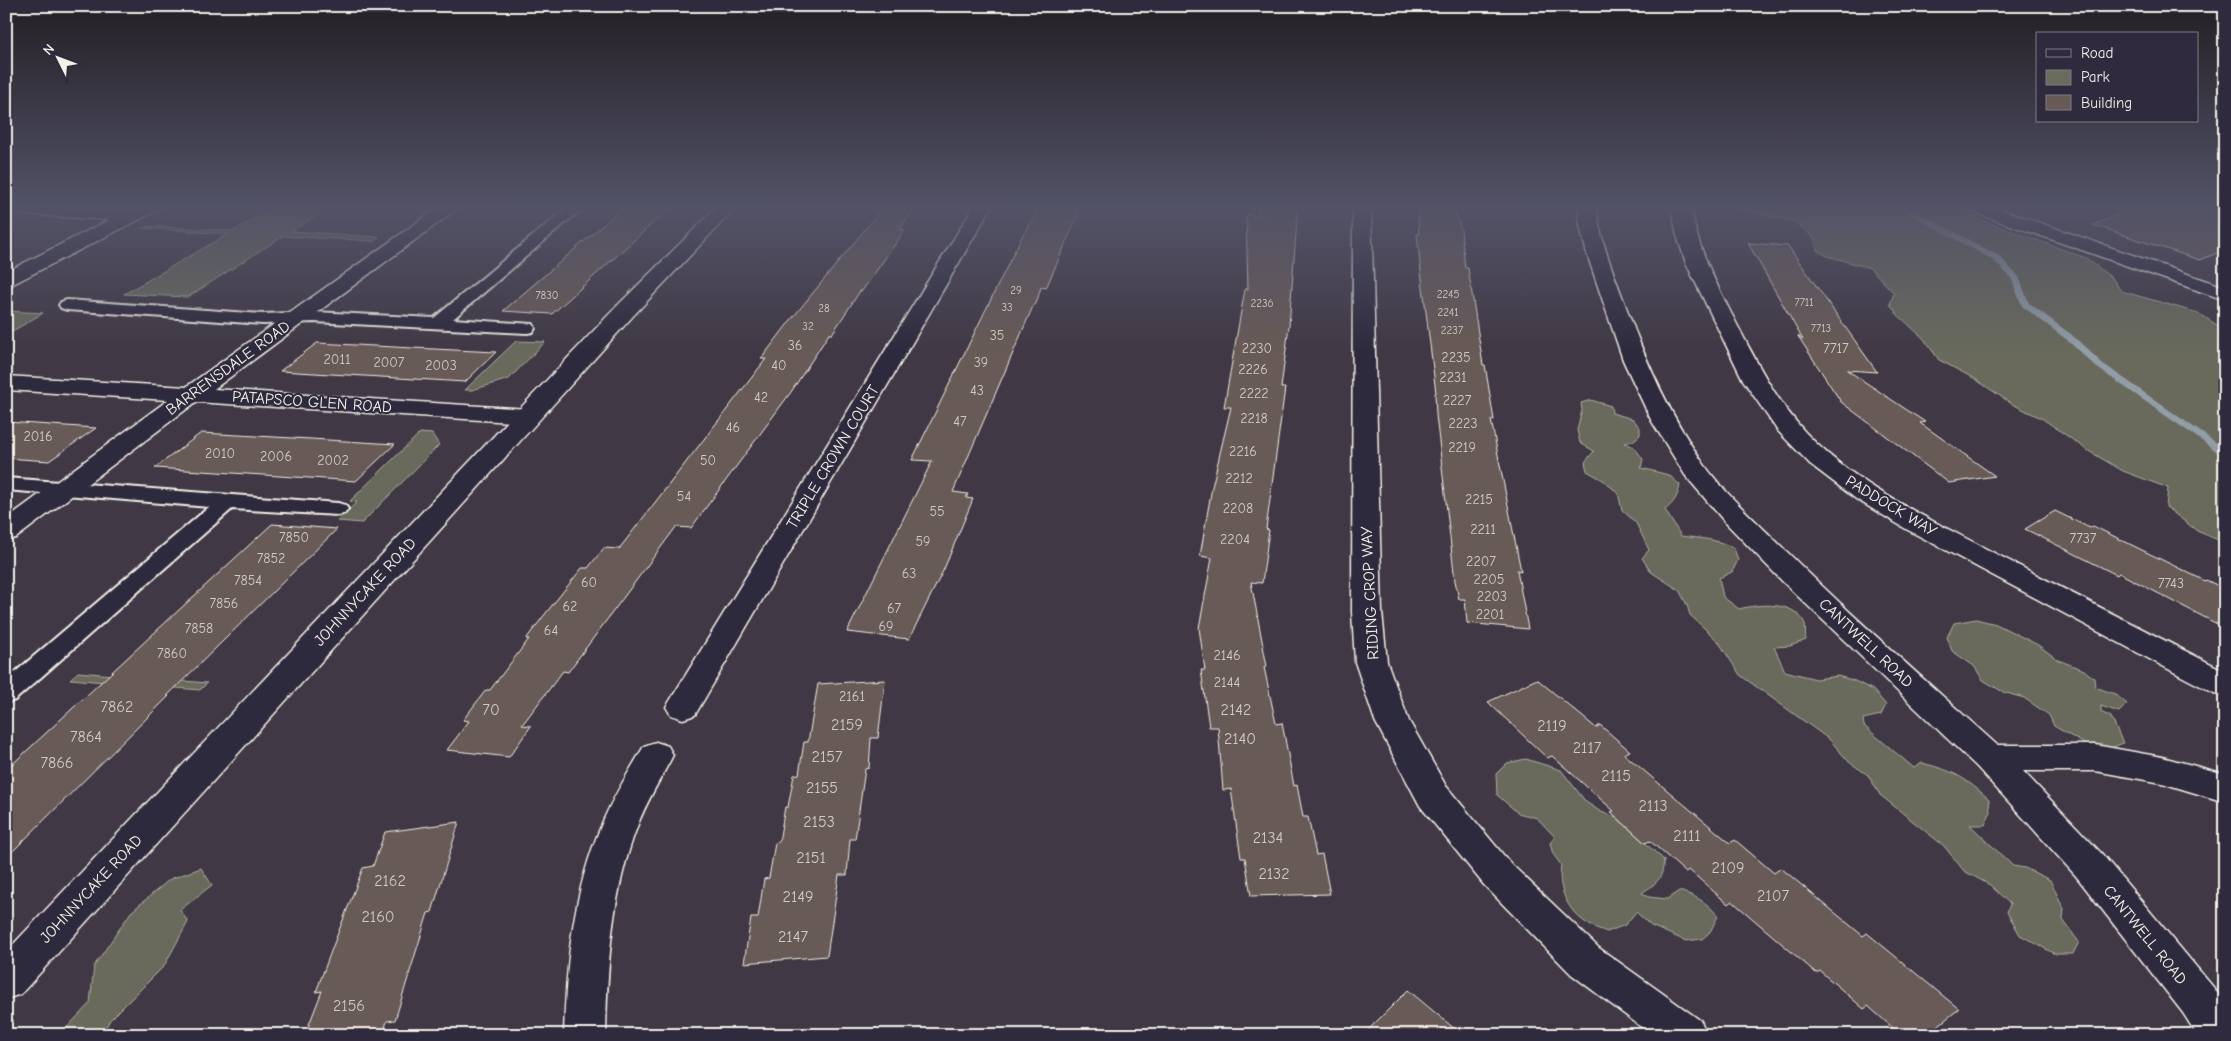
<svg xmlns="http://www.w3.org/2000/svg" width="2231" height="1041" viewBox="0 0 2231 1041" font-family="'Comic Neue',sans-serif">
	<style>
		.green { fill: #696b5c; stroke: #aeaea2 }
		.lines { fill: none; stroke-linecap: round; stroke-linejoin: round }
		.stream { fill: #929ea7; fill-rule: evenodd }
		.building { fill: #675a56; stroke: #f4f1e8 }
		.lane-casing { stroke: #f4f1e8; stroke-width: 4 }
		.street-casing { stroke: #f4f1e8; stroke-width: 3 }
		.secondary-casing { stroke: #f4f1e8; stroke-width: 3 }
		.lane { fill: #2f2a3d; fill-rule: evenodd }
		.street { fill: #2f2a3d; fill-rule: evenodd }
		.secondary { fill: #2f2a3d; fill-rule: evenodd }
		.labels { text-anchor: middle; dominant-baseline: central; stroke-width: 4; stroke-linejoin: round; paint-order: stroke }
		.far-number-label { font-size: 11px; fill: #d1cbc4 }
		.number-label { font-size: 14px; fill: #d1cbc4 }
		.street-label { font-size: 16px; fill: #f4f1e8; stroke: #2f2a3d }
		.near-number-label { font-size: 16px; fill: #d1cbc4 }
	</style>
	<rect width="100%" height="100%" fill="#403844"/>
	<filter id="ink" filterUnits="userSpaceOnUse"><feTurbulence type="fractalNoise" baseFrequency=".02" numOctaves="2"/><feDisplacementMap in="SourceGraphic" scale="10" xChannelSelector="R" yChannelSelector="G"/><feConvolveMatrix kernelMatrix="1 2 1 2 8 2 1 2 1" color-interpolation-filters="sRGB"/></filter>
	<g filter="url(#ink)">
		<g class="green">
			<path d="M 277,206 L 332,206 L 292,231 L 379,237 L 374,241 L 283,236 L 188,297 L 124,294 L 228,234 L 143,228 L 148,226 L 233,231 Z"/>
			<path d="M 1728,206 L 1943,206 L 2086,258 L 2113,279 L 2121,291 L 2198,313 L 2222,328 L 2225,335 L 2225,543 L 2197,531 L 2166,507 L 2168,488 L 2123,471 L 2087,450 L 2043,419 L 2012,404 L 1975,379 L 1939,360 L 1924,339 L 1897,314 L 1890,304 L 1894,293 L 1870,268 L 1827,256 L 1817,250 L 1814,238 L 1795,222 Z"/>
			<path d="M 6,311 L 43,313 L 6,335 Z"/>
			<path d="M 516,341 L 545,342 L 509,379 L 472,390 L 465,390 Z"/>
			<path d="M 1591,400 L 1611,406 L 1612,413 L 1633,419 L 1640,428 L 1640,435 L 1633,441 L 1625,443 L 1634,447 L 1643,459 L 1641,468 L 1669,475 L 1680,485 C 1678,496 1674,503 1665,510 L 1681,536 C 1702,539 1714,538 1734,548 L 1738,560 L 1732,572 L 1719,578 L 1723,597 L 1739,609 C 1758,604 1795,600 1805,624 C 1806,628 1805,636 1806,640 L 1790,646 L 1774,647 L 1785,671 L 1816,679 L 1838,676 L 1855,681 L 1873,690 L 1886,705 L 1881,715 L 1863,719 L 1864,726 L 1914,768 L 1922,763 C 1954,771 1964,777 1989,799 L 1990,813 L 1985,825 L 1970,825 L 2013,866 L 2025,868 L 2050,880 L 2064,909 L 2063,920 L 2079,942 L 2073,954 L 2055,954 L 2020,935 L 2007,912 L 2010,904 L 1990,885 L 1964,871 L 1944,846 L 1880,795 L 1868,775 L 1849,762 L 1830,740 L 1740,675 L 1718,641 L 1690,615 L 1687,605 L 1679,590 L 1651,572 L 1642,558 L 1649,550 L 1636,523 L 1622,510 L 1618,493 L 1603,480 L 1587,471 L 1585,462 L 1594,451 L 1580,443 L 1577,430 L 1582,410 L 1581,403 Z"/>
			<path d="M 420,433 L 432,434 L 439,445 L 362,523 L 337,521 L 357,502 L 350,501 Z"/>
			<path d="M 1976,619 L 1996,624 L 2038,645 L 2058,660 L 2084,670 L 2094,678 L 2095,687 L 2115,694 L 2127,704 L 2119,712 L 2101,706 L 2101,712 L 2111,717 L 2123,743 L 2109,749 L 2086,745 L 2054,726 L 2049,715 L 2024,698 L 2003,692 L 1983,680 L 1974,666 L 1952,651 L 1947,637 L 1954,623 Z"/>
			<path d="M 78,672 L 207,683 L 200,690 L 70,679 Z"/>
			<path d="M 1526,759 L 1561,770 L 1586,802 L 1601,812 L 1616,817 L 1664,860 C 1662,880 1658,882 1642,893 L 1649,897 L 1667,899 L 1679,891 C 1696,896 1707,902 1718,916 L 1710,932 L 1702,939 L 1686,941 L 1651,926 L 1636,912 L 1625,925 L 1607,932 C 1600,929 1591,927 1585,922 C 1567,910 1557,887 1561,865 L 1553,854 L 1550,843 L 1555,837 L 1537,818 L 1518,813 L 1497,795 L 1496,774 L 1507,763 Z"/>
			<path d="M 201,868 L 212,885 L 180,910 L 188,922 L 164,966 L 110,1020 L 101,1035 L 60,1035 L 90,1003 L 94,966 L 131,912 L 170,879 Z"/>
		</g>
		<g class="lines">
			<path class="stream" d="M 1895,206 L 1905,206 L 1999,256 L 2019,277 L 2029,303 L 2072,335 L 2102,363 L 2225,449 L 2225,457 L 2096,367 L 2066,339 L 2022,306 L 2011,278 L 1993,260 Z"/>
		</g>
		<g class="building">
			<path d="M 625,206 L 672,206 L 552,314 L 503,311 Z"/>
			<path d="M 884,206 L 916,206 L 900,229 L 905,230 L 862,291 L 860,291 L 832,334 L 829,334 L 791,392 L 691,528 L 676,527 L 568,672 L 563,671 L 522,725 L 531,726 L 509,757 L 447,750 L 469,721 L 463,720 L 486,690 L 490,690 L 529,639 L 526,639 L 546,613 L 582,568 L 588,568 L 604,548 L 619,549 L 766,359 L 761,359 L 790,321 Z"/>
			<path d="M 1040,206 L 1078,206 L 1074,212 L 1079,213 L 1046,288 L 1041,287 L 1036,304 L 1034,304 L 953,492 L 968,494 L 966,498 L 973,499 L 944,569 L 909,639 L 847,632 L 932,461 L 912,460 L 1021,238 Z"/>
			<path d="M 1259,206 L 1298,206 L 1289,326 L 1281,388 L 1285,388 L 1266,529 L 1269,530 L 1262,583 L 1251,582 L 1267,667 L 1264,667 L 1276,724 L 1282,723 L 1294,786 L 1297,785 L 1303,817 L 1308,817 L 1316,855 L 1322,854 L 1330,894 L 1251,896 L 1245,858 L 1241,858 L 1231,789 L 1223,790 L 1218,727 L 1209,727 L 1201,670 L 1205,670 L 1199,628 L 1212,558 L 1200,556 L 1212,487 L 1231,407 L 1224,407 L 1245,289 L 1248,289 L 1246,215 L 1258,216 Z"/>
			<path d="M 1420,206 L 1454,206 L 1461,230 L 1465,268 L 1468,268 L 1483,365 L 1485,365 L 1494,420 L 1491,420 L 1521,571 L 1517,570 L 1528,629 L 1467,623 L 1465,599 L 1459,599 L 1455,581 L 1436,415 L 1435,393 L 1436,393 L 1420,263 L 1417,234 L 1419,234 L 1418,216 L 1420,216 Z"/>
			<path d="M 2140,206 L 2225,206 L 2225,250 L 2200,260 L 2093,225 Z"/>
			<path d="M 1748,243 L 1788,246 L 1877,372 L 1847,370 L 1925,422 L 1920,423 L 1995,476 L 1949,483 L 1841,402 L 1798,336 L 1803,340 Z"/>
			<path d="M 317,343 L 413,348 L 496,352 L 465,382 L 280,371 Z"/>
			<path d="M 6,422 L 96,428 L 49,461 L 6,458 Z"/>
			<path d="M 201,433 L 311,439 L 395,444 L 356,481 L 155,468 Z"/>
			<path d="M 2055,511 L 2090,528 L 2093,526 L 2205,581 L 2206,580 L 2225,589 L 2225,628 L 2119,573 L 2117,575 L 2025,529 Z"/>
			<path d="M 272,524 L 337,529 L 167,696 L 169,696 L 6,858 L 6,770 Z"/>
			<path d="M 1537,679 L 1596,728 L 1600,725 L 1630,751 L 1624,754 L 1730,843 L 1735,840 L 1774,873 L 1781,868 L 1863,936 L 1867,933 L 1959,1009 L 1926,1035 L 1901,1035 L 1868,1006 L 1864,1009 L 1820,971 L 1816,973 L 1732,901 L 1728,904 L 1689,870 L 1685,872 L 1650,841 L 1645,843 L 1611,812 L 1614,811 L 1552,756 L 1547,758 L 1488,702 Z"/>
			<path d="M 885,680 L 878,738 L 871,738 L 869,768 L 865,769 L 855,839 L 850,839 L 847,875 L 839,875 L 827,956 L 744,963 L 751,918 L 758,918 L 764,879 L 769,878 L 775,843 L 779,842 L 785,807 L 788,807 L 794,775 L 799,774 L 804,742 L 808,742 L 818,684 Z"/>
			<path d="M 459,822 L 432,912 L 428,913 L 395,1020 L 387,1021 L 383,1035 L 305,1035 L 322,991 L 316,992 L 333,946 L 363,868 L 373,866 L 385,832 Z"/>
			<path d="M 1408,990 L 1462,1035 L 1363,1035 Z"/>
		</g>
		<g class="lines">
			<defs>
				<g id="lane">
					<path d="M 569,206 L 585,206 L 453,319 L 533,324 L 535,328 L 533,332 L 527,333 L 314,322 L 263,324 L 67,310 L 61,308 L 59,305 L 61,302 L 67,300 L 263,314 L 314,312 L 434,318 Z"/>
					<path d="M 6,478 L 338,503 L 345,505 L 348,509 L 345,513 L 338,515 L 232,509 L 15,700 L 6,703 L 6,680 L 209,507 L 6,490 Z"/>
				</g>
				<g id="street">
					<path d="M 6,206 L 62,206 L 129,210 L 138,206 L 161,206 L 158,210 L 13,284 L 6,286 L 6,272 L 109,220 L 6,213 Z"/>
					<path d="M 440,206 L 461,206 L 214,389 L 528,409 L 537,411 L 540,416 L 537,421 L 528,423 L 196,402 L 16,538 L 6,540 L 6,519 L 168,400 L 6,390 L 6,376 L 186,387 Z"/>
					<path d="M 974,206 L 992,206 L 695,715 L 683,719 L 671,715 L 666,707 L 671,699 Z"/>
					<path d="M 1353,206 L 1371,206 L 1382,612 L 1387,662 L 1409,721 L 1446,786 L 1510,863 L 1599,948 L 1701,1021 L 1707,1035 L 1652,1035 L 1571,974 L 1484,885 L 1420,806 L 1375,721 L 1355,662 L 1352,612 Z"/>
					<path d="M 1578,206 L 1596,206 C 1600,241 1614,274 1626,307 C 1646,362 1669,414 1703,463 C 1724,493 1754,519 1780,545 C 1850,615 1924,679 1997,745 L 2095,745 L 2162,757 L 2225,774 L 2225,802 L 2162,783 L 2095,771 L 2023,771 L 2102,854 L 2213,987 L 2225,1003 L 2225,1035 L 2197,1035 L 2183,1013 L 2076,876 L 1977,767 L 1784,583 L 1724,521 L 1685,475 L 1651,420 L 1623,360 L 1587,254 L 1580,226 Z"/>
					<path d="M 1671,206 L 1690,206 L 1691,208 C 1697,247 1714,279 1731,313 C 1753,355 1773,397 1805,432 C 1857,487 1930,519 1996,554 C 2072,593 2148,632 2225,671 L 2225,696 L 2214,693 L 2185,678 L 1906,529 L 1856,499 L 1810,464 L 1777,430 L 1743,380 L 1686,263 L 1677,236 Z"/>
					<path d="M 1964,206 L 1991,206 L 2225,287 L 2225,300 L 1967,210 Z"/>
					<path d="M 656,742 L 668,746 L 673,755 C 661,779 646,802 637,827 C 612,893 607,965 606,1035 L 564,1035 C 566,964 573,892 601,826 C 612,798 629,772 644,746 Z"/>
				</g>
				<path id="secondary" d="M 718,206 L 737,206 L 633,316 L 21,994 L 6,999 L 6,952 L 617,306 Z"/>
			</defs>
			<use href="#lane" class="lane-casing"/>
			<use href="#street" class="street-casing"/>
			<use href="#secondary" class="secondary-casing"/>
			<use href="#lane" class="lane"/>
			<use href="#street" class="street"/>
			<use href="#secondary" class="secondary"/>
		</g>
	</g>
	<linearGradient id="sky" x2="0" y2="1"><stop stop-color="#231f25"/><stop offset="0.59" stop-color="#535367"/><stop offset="1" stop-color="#535367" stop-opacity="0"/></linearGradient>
	<rect width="2231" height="352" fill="url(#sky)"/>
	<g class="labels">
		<g class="far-number-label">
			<text x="1016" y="290">29</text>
			<text x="1448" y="294">2245</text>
			<text x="547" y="295">7830</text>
			<text x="1804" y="302">7711</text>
			<text x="1262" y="303">2236</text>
			<text x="1007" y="307">33</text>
			<text x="824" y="308">28</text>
			<text x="1448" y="312">2241</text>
			<text x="808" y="326">32</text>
			<text x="1821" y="328">7713</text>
			<text x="1452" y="330">2237</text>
		</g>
		<g class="number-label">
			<text x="997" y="335">35</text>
			<text x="795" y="345">36</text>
			<text x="1257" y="348">2230</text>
			<text x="1836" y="348">7717</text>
			<text x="1456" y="357">2235</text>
			<text x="337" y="359">2011</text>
			<text x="389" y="362">2007</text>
			<text x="981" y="362">39</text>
			<text x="441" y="365">2003</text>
			<text x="779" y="365">40</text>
			<text x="1253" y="369">2226</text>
			<text x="1453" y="377">2231</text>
			<text x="977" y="390">43</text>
			<text x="1254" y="393">2222</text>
			<text x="761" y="397">42</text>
			<text x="1457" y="400">2227</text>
			<text x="1254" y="418">2218</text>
			<text x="960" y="421">47</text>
			<text x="1463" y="423">2223</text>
			<text x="733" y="427">46</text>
			<text x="38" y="436">2016</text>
			<text x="1462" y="447">2219</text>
			<text x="1243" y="451">2216</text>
			<text x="220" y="453">2010</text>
			<text x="276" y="456">2006</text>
			<text x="333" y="460">2002</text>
			<text x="708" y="460">50</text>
			<text x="1239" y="478">2212</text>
			<text x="684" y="496">54</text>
			<text x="1479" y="499">2215</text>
			<text x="1238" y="508">2208</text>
			<text x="937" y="511">55</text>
			<text x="1483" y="529">2211</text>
			<text x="294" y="537">7850</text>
			<text x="2083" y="538">7737</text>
			<text x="1235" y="539">2204</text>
			<text x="923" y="541">59</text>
			<text x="271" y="558">7852</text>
			<text x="1481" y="561">2207</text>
			<text x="909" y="573">63</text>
			<text x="1489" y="579">2205</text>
			<text x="248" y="580">7854</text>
			<text x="589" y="582">60</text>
			<text x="2171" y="583">7743</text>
			<text x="1492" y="596">2203</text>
			<text x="224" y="603">7856</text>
			<text x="570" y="606">62</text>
			<text x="894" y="608">67</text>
			<text x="1490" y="614">2201</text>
			<text x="886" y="626">69</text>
			<text x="199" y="628">7858</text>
			<text x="551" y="630">64</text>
			<text x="172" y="653">7860</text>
			<text x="1227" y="655">2146</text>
			<text x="1227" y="682">2144</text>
			<text x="852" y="696">2161</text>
		</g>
		<g class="street-label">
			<text transform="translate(228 368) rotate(-36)">BARRENSDALE ROAD</text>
			<text transform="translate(312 402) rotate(4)">PATAPSCO GLEN ROAD</text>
			<text transform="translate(833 457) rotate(-59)">TRIPLE CROWN COURT</text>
			<text transform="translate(1891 506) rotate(31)">PADDOCK WAY</text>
			<text transform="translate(365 592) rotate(-47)">JOHNNYCAKE ROAD</text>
			<text transform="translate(1370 593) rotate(-93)">RIDING CROP WAY</text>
			<text transform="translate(1866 643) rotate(43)">CANTWELL ROAD</text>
			<text transform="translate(91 889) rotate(-47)">JOHNNYCAKE ROAD</text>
			<text transform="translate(2145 935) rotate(51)">CANTWELL ROAD</text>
		</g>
		<g class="near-number-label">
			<text x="117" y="707">7862</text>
			<text x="491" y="710">70</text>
			<text x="1236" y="710">2142</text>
			<text x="847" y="725">2159</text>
			<text x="1552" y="726">2119</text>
			<text x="86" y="737">7864</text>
			<text x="1240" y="739">2140</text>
			<text x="1587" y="748">2117</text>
			<text x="827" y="757">2157</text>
			<text x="57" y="763">7866</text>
			<text x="1616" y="776">2115</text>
			<text x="822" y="788">2155</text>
			<text x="1653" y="806">2113</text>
			<text x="819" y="822">2153</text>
			<text x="1687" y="836">2111</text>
			<text x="1268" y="838">2134</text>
			<text x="811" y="858">2151</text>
			<text x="1728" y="868">2109</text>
			<text x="1274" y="874">2132</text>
			<text x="390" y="881">2162</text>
			<text x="1773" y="896">2107</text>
			<text x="798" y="897">2149</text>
			<text x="378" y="917">2160</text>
			<text x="793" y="937">2147</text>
			<text x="349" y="1006">2156</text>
		</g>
	</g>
	<rect width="2231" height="1041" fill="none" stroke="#2f2a3d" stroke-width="25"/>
	<rect x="12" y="12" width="2206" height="1016" fill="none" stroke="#f4f1e8" stroke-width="2" filter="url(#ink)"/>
	<rect x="2036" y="32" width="162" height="90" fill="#2f2a3d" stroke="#7e7a81"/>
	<rect x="2046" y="49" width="25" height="8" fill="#2f2a3d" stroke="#7e7a81"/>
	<text x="2081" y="58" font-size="15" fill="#f4f1e8">Road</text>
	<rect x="2046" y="70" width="25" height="15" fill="#696b5c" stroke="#7e7a81"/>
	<text x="2081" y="82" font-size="15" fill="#f4f1e8">Park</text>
	<rect x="2046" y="95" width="25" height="15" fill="#675a56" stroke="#7e7a81"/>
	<text x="2081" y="108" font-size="15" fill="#f4f1e8">Building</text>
	<g transform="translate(58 58) rotate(312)" stroke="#2f2a3d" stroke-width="4" paint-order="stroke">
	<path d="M0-4L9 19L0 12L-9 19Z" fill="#f4f1e8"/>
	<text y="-8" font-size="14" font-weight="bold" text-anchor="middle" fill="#f4f1e8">N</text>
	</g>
</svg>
